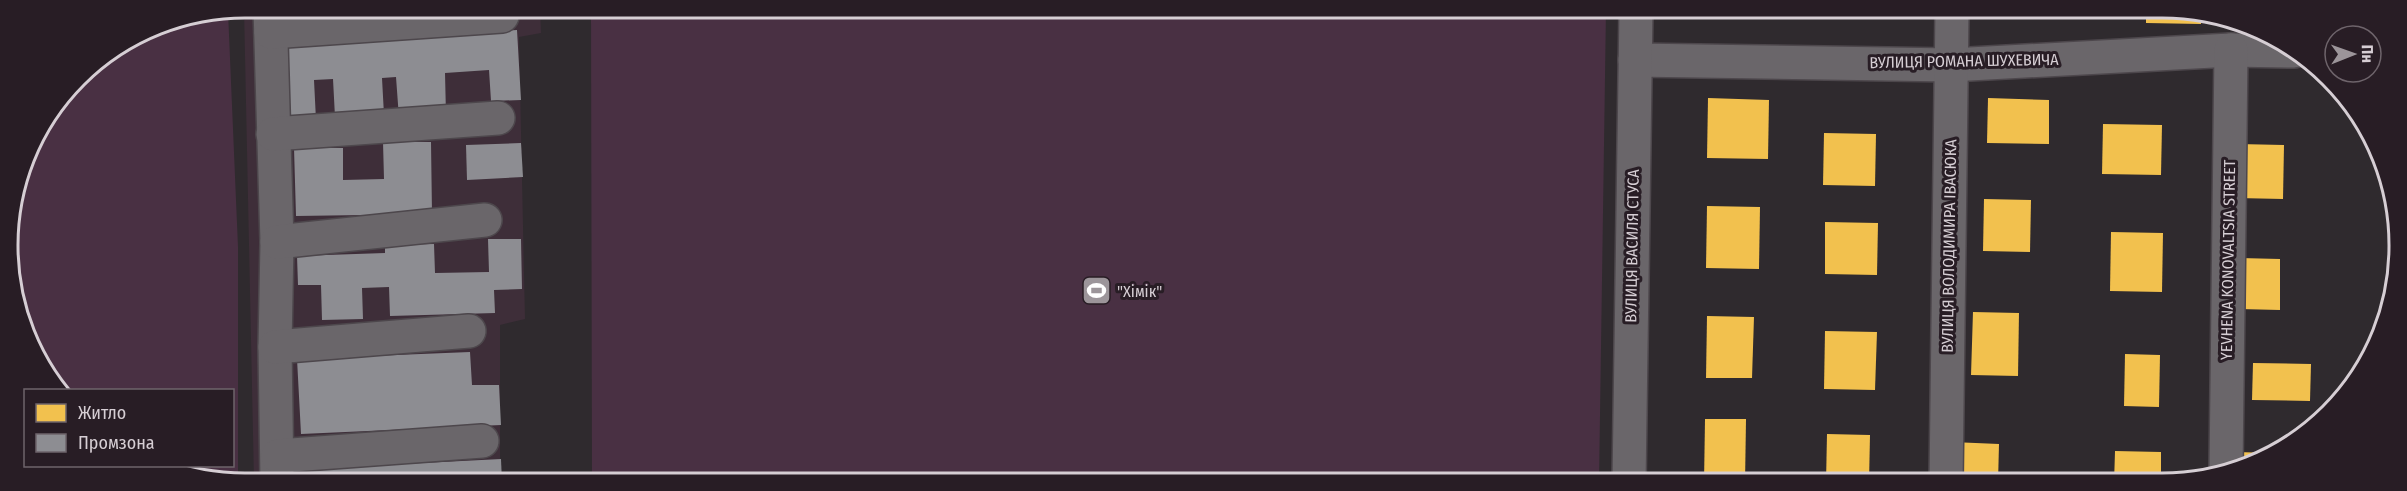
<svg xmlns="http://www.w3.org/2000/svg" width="2407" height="491" viewBox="0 0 2407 491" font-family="'Fira Sans Condensed',sans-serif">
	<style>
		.built { fill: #3e2e39 }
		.green { fill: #493043 }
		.homes { fill: #f2c14e }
		.industry { fill: #8d8d92 }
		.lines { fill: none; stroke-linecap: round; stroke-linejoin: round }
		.minor-casing { stroke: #4d474c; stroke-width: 36 }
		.minor { stroke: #6a666a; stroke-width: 33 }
		.labels { text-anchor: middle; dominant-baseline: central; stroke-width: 6; stroke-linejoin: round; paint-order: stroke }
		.street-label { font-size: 16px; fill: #d6ced4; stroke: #281d25 }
		.poi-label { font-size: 16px; fill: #d6ced4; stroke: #281d25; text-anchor: start }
		.rim { fill: none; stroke: #d6ced4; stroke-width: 3 }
	</style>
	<rect width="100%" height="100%" fill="#2f2a2e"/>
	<path class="built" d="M 244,8 L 540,8 L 541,33 L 519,37 L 525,319 L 500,325 L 500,482 L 254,482 Z"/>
	<g class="green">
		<path d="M 591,8 L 1606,9 L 1599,483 L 592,482 Z"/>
		<path d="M 228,11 L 238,247 L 238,482 L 215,482 L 167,466 L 232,466 L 232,390 L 60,390 L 20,322 L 8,230 L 26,154 L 77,77 L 155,25 Z"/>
	</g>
	<g class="homes">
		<path d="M 2146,9 L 2192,9 L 2201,13 L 2201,24 L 2146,23 Z"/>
		<path d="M 1708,98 L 1769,100 L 1768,159 L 1707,158 Z"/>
		<path d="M 1988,98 L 2049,100 L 2049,144 L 1987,143 Z"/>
		<path d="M 2103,124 L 2162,125 L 2161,175 L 2102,174 Z"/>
		<path d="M 1824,133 L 1876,134 L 1875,186 L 1823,185 Z"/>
		<path d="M 2238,144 L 2284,145 L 2283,199 L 2237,198 Z"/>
		<path d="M 2383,166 L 2391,184 L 2392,192 L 2382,192 Z"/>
		<path d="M 1984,199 L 2031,200 L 2030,252 L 1983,251 Z"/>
		<path d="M 1707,206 L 1760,207 L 1759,269 L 1706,268 Z"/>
		<path d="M 1825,222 L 1878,223 L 1877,275 L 1825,274 Z"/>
		<path d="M 2111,232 L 2163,233 L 2162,292 L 2110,291 Z"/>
		<path d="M 2240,258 L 2280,259 L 2280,310 L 2239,309 Z"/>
		<path d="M 1973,312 L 2019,313 L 2018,376 L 1971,375 Z"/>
		<path d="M 1707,316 L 1754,317 L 1752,378 L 1706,378 Z"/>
		<path d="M 1825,331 L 1877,332 L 1875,390 L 1824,389 Z"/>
		<path d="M 2125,354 L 2160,355 L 2159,407 L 2124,406 Z"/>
		<path d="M 2253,363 L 2311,364 L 2310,401 L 2252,400 Z"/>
		<path d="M 1705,419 L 1746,419 L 1745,483 L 1704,483 Z"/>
		<path d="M 1827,434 L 1870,435 L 1869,483 L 1826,483 Z"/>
		<path d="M 1952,442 L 1999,444 L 1998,483 L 1951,483 Z"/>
		<path d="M 2115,451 L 2161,452 L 2161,483 L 2114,483 Z"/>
		<path d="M 2235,452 L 2274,453 L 2266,459 L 2234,468 Z"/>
	</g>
	<g class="industry">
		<path d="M 288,8 L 334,8 L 334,9 L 289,12 Z"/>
		<path d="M 517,30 L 521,100 L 491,101 L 489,70 L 445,73 L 446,115 L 399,118 L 396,77 L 382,78 L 384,115 L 335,117 L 333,79 L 314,80 L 316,120 L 290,121 L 286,43 Z"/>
		<path d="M 383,142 L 431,142 L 432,214 L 296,216 L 294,148 L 343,148 L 343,180 L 384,179 Z"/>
		<path d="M 521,143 L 523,177 L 467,180 L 466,145 Z"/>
		<path d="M 488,239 L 521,239 L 522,289 L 494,290 L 495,313 L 390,316 L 389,287 L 362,288 L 363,319 L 322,320 L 321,285 L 298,285 L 297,256 L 385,253 L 385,245 L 434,244 L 435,273 L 489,272 Z"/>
		<path d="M 470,352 L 472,385 L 499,385 L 501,425 L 301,434 L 297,359 Z"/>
		<path d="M 501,459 L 502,482 L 305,482 L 304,469 Z"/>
	</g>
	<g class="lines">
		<defs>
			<g id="minor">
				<path d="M 270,8 L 277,242 L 275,347 L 277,482"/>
				<path d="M 271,32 L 502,16"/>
				<path d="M 1635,60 L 1951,65 L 2231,50 L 2294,51"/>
				<path d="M 273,134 L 498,118"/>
				<path d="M 277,242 L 485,220"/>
				<path d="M 275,347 L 469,331"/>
				<path d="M 278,456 L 482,441"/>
				<path d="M 2226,470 L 2231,50"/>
				<path d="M 1629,483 L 1636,9"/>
				<path d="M 1946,483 L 1952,9"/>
			</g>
		</defs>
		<use href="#minor" class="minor-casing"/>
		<use href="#minor" class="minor"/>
	</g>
	<defs>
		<symbol id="stadium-square" viewBox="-11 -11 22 22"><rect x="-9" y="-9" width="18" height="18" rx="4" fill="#9c959a" stroke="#281d25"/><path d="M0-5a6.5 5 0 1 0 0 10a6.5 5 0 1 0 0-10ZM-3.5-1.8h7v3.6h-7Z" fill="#fff"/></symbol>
	</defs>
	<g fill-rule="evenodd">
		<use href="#stadium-square" x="1080" y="274" width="33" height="33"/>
	</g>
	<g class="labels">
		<g class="street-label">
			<text transform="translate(1964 61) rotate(-1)">ВУЛИЦЯ РОМАНА ШУХЕВИЧА</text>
			<text transform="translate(1632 246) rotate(-89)">ВУЛИЦЯ ВАСИЛЯ СТУСА</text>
			<text transform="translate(1949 246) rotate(-89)">ВУЛИЦЯ ВОЛОДИМИРА ІВАСЮКА</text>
			<text transform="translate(2228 260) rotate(-89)">YEVHENA KONOVALTSIA STREET</text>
		</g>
		<g class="poi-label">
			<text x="1117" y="291">"Хімік"</text>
		</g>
	</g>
	<path d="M0 0H2407V491H0ZM245 18H2162A227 227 0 0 1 2389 245V246A227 227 0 0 1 2162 473H245A227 227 0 0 1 18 246V245A227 227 0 0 1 245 18Z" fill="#281d25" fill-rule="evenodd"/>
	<path class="rim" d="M245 18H2162A227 227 0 0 1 2389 245V246A227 227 0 0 1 2162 473H245A227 227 0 0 1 18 246V245A227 227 0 0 1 245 18Z"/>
	<rect x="24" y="389" width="210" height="78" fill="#281d25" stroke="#6e646b" stroke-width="1.5"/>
	<rect x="36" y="404" width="30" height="18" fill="#f2c14e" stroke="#6e646b" stroke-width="1.5"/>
	<text x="78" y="419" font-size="18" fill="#d6ced4">Житло</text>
	<rect x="36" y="434" width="30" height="18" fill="#8d8d92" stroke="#6e646b" stroke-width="1.5"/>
	<text x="78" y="449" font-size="18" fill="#d6ced4">Промзона</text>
	<g transform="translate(2353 54) rotate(89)"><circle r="28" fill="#281d25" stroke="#6e646b" stroke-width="1.5"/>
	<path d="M0-4.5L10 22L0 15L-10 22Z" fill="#9c959a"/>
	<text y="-9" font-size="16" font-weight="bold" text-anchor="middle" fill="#d6ced4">Пн</text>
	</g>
</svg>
